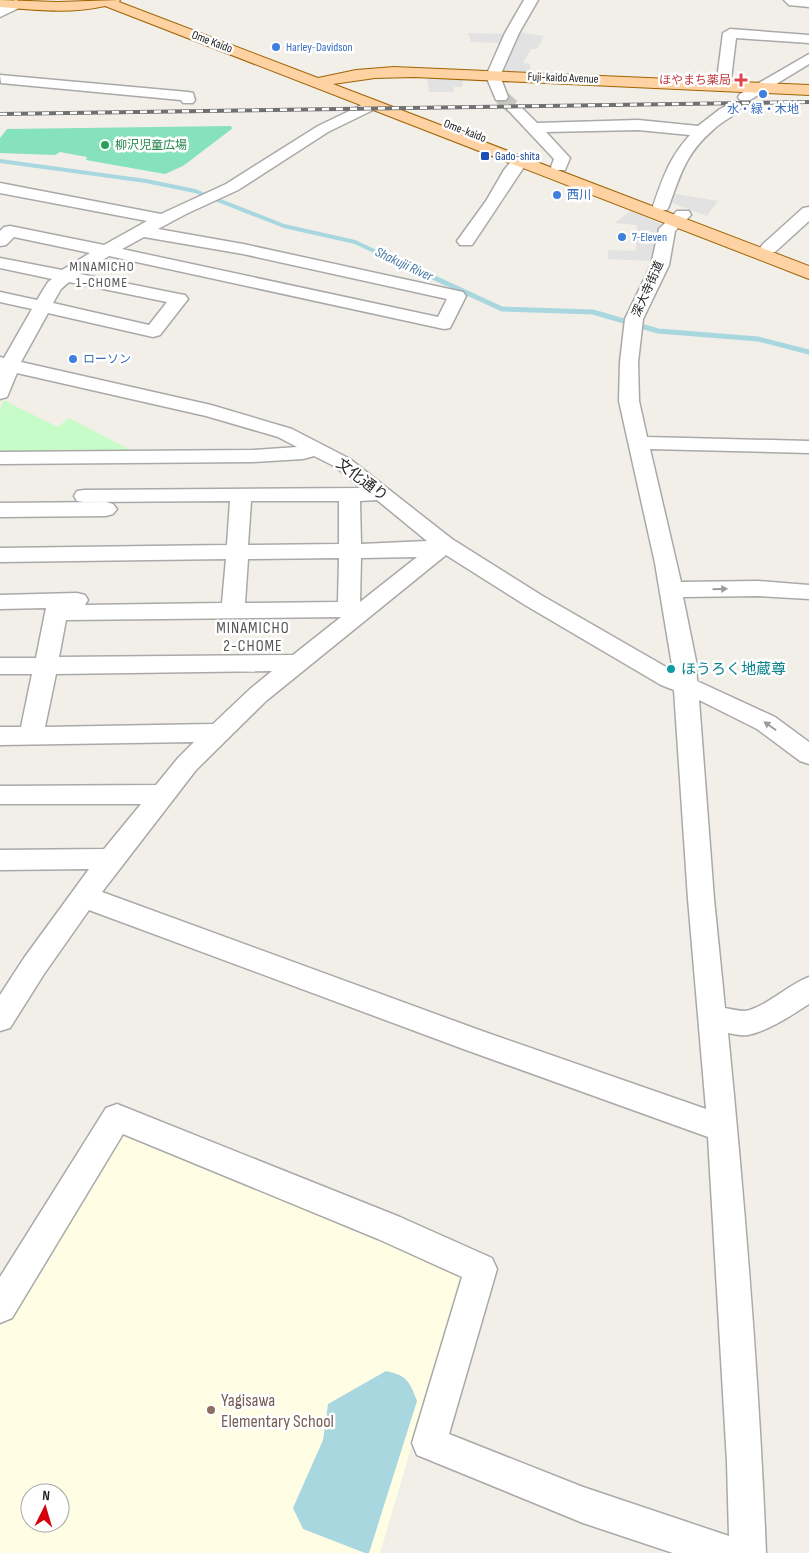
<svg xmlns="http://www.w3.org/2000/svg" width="809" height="1553" viewBox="0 0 809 1553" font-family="'Sofia Sans Condensed','Noto Sans JP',sans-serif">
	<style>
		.education { fill: #fffee5; fill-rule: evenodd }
		.park { fill: #c7fbc8 }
		.pitch { fill: #86e2ba }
		.parking { fill: #e2e2e2 }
		.water { fill: #a9d7e0 }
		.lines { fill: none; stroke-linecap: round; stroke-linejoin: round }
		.stream-far1 { stroke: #a9d7e0; stroke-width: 4 }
		.stream { stroke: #a9d7e0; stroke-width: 5 }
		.minor-tunnel { stroke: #c8c6c1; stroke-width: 15; stroke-dasharray: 15 8; stroke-linecap: butt }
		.minor-casing { stroke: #a9a9a9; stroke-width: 3 }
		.primary-casing { stroke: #a06300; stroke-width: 2 }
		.minor { fill: #fff; fill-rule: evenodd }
		.primary { fill: #fed2a2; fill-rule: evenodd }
		.rail-casing { stroke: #707070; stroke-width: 4 }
		.rail { stroke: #fff; stroke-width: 2.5; stroke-dasharray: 7; stroke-linecap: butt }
		.oneway { fill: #9c9c9c }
		.shop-dot { fill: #3f7fe0; stroke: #fff; stroke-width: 2 }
		.health-dot { fill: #e0444e; stroke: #fff; stroke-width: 2 }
		.leisure-dot { fill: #2e9e5b; stroke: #fff; stroke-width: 2 }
		.transit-dot { fill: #1a4fb4; stroke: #fff; stroke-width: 2 }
		.culture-dot { fill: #0f9aa8; stroke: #fff; stroke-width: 2 }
		.education-dot { fill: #8d6e63; stroke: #fff; stroke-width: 2 }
		.labels { text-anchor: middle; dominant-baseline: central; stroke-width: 5; stroke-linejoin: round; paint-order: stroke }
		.far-street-label { font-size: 12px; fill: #222; stroke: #fff }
		.far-shop-label { font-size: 12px; fill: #366cbe; stroke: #fff; text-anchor: start }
		.far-health-label { font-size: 12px; fill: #be3a42; stroke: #fff; text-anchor: end }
		.far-leisure-label { font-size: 12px; fill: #27864d; stroke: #fff; text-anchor: start }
		.far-transit-label { font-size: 12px; fill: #164399; stroke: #fff; text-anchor: start }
		.far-water-label { font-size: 14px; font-style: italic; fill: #4479a5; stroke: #fff }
		.far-neighbourhood-label { font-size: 14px; letter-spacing: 1px; fill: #555; stroke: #fff }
		.street-label { font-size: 15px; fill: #222; stroke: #fff }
		.culture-label { font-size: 15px; fill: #0d838f; stroke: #fff; text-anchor: start }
		.neighbourhood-label { font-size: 16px; letter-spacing: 1px; fill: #555; stroke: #fff }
		.near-education-label { font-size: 18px; fill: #785e54; stroke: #fff; text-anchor: start }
	</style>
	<rect width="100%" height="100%" fill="#f2efe9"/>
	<path class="education" d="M 123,1128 L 464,1268 L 380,1553 L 0,1553 L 0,1326 ZM 30,1493 L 60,1493 L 60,1523 L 30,1523 Z"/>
	<path class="park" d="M 3,400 L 58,427 L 69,418 L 138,454 L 0,453 L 0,411 Z"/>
	<path class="pitch" d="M 230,126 L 233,128 L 183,166 L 165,174 L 86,160 L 87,157 L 60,152 L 55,155 L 0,153 L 0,138 L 7,129 Z"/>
	<g class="parking">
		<path d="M 518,32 L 544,36 L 537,49 L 531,49 L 523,63 L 530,64 L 530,72 L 496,71 Z"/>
		<path d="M 468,33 L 507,34 L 502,43 L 471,42 Z"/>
		<path d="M 427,78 L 463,78 L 462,87 L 454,87 L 454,92 L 429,92 Z"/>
		<path d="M 671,193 L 718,201 L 707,216 L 667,201 Z"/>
		<path d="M 630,211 L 662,224 L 654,261 L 608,259 L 608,250 L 636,251 L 637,225 L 615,223 Z"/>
	</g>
	<path class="water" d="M 386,1371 C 407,1375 410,1382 417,1401 L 369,1553 L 365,1553 L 303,1529 L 293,1508 L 323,1440 L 328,1404 Z"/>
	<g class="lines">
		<path class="stream-far1" d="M 0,161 L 146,181 L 195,191 L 284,226 L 355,242 L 389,258"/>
		<path class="stream" d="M 387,256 L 502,309 L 593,312 L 658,331 L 758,339 L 809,352"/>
		<path class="minor-tunnel" d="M 501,97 L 515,109"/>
		<defs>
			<g id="minor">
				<path d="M 16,0 L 23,4 L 21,7 L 0,17 L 0,7 Z"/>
				<path d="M 524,0 L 538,0 L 519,33 L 500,76 L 508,97 L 506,100 L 496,100 L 486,76 L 505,33 Z"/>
				<path d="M 784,0 L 809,0 L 809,7 L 789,5 Z"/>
				<path d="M 730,29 L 809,35 L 809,43 L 736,38 L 730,87 L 728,90 L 718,90 L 716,87 L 723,33 Z"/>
				<path d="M 809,54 L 809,64 L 750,100 L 740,100 L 738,97 L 740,94 Z"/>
				<path d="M 0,75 L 188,92 L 193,93 L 195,100 L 193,103 L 183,103 L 181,100 L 1,83 Z"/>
				<path d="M 372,100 L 377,102 L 380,105 L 377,108 L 328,132 L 238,190 L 186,214 L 158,229 L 243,244 L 463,292 L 466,296 L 450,328 L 444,329 L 109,256 L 80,274 L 179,294 L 185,295 L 188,299 L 160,335 L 153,337 L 48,313 L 21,362 L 211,405 L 292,429 L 350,459 L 452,539 L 541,595 L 673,671 L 655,563 L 619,401 L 620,362 L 625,319 L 651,265 L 659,229 L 677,211 L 689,211 L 691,215 L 675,231 L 669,265 L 643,319 L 638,362 L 639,401 L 647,437 L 809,441 L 809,453 L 650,449 L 681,582 L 758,581 L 809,585 L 809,599 L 758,596 L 683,597 L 696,661 L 697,681 L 775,717 L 809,742 L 809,764 L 800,761 L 757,729 L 699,700 L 714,899 L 725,1008 C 731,1009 739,1011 745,1011 C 765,1008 789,984 809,977 L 809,1004 C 792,1015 768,1031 748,1035 C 742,1036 734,1034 728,1033 C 745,1206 759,1379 766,1553 L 673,1553 L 583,1523 L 417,1455 L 412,1443 L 462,1277 L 378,1239 L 123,1134 L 12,1318 L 0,1323 L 0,1277 L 106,1108 L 117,1104 L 400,1217 L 492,1258 L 497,1269 L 449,1434 L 583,1487 L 729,1536 L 727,1462 L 708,1137 L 466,1050 L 89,910 L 44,974 L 10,1028 L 0,1031 L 0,995 L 24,958 L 89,869 L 0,870 L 0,850 L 104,849 L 141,804 L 0,804 L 0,786 L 156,785 L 178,758 L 194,742 L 0,745 L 0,727 L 21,727 L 32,674 L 0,674 L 0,658 L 36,658 L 46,608 L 0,609 L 0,595 L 77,593 L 85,595 L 88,600 L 85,605 L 222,603 L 226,559 L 0,562 L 0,548 L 227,545 L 230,501 L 84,502 L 77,501 L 74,496 L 77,491 L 84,490 L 361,488 L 336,467 L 314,456 L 303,459 L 253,462 L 0,464 L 0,452 L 253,450 L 297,447 L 278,437 L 206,416 L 17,373 L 7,397 L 0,399 L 0,357 L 4,358 L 32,309 L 0,302 L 0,292 L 37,300 L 48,282 L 52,279 L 0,268 L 0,258 L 62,270 L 90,253 L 14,237 L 6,245 L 0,246 L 0,231 L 4,227 L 10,226 L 104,245 L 147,221 L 0,193 L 0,183 L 161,214 L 226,184 L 318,126 ZM 144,237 L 243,254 L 447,299 L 438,317 L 122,249 ZM 69,282 L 167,302 L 149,325 L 53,303 L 61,289 ZM 377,500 L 427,541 L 361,544 L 360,501 ZM 251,501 L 339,501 L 339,544 L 248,545 ZM 446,555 L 525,605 L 661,685 L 674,690 L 688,899 L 706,1109 L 482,1031 L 102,892 L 196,770 L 266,701 ZM 417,557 L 360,602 L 361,558 ZM 339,558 L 338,602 L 245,603 L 248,559 ZM 341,617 L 293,655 L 59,657 L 66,620 ZM 272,671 L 250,689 L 213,724 L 45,727 L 56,674 Z"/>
				<path d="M 734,102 L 739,104 L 742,107 C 735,116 722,121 714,129 C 686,153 681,173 669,206 L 667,210 L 655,210 L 653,206 C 663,178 669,158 690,135 L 638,130 L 546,132 L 570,158 L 565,170 L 553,170 L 551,167 L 554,159 L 507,109 L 510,106 L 520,106 L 537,123 L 638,120 L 698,126 L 720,109 Z"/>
				<path d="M 520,156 L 526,158 L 528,161 C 509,189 491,217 472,245 L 460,245 L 457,241 L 486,201 L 504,170 L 514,158 Z"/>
				<path d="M 809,207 L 809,221 L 775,252 L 769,253 L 763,252 L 760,248 L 763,244 L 803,208 Z"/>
				<path d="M 106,502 L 113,504 L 117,509 L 113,514 L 106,516 L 0,517 L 0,503 Z"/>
			</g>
			<path id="primary" d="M 0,0 L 57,2 L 120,0 L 119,2 L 318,78 L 356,70 L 394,67 L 809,85 L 809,95 L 414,77 L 375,78 L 333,84 L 809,266 L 809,279 L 105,6 C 71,14 35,10 0,7 Z"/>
		</defs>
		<use href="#minor" class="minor-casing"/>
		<use href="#primary" class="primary-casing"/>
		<use href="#minor" class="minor"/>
		<use href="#primary" class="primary"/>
		<defs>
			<path id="rail" d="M 0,114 L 809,102"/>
		</defs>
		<use href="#rail" class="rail-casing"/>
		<use href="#rail" class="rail"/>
	</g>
	<defs><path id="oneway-solid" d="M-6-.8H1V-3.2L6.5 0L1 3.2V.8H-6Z" transform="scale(1.25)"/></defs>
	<g class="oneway">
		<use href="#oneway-solid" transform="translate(720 589) rotate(-1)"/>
		<use href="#oneway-solid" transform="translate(770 726) rotate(-145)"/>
	</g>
	<g class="shop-dot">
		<circle cx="276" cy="47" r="5"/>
		<circle cx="763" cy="94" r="5"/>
		<circle cx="557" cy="195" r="5"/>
		<circle cx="622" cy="237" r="5"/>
		<circle cx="73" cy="359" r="5"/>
	</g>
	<path class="health-dot" d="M738.5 72.5h5v5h5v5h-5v5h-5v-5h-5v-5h5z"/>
	<circle class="leisure-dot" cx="105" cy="145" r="5"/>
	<rect class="transit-dot" x="480" y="151" width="10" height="10" rx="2.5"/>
	<circle class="culture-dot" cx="671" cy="669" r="5"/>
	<circle class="education-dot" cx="211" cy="1410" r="5"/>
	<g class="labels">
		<g class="far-street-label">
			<text transform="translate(212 42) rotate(21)">Ome Kaido</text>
			<text transform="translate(563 78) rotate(2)">Fuji-kaido Avenue</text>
			<text transform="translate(465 131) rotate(21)">Ome-kaido</text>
			<text transform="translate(648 289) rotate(-66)">深大寺街道</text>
		</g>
		<g class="far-shop-label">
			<text x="286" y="47">Harley-Davidson</text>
			<text x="763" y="109" text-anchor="middle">水・緑・木地</text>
			<text x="567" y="195">西川</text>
			<text x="632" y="237">7-Eleven</text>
			<text x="83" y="359">ローソン</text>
		</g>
		<g class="far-health-label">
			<text x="731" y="80">ほやまち薬局</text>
		</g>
		<g class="far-leisure-label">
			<text x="115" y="145">柳沢児童広場</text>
		</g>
		<g class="far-transit-label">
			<text x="495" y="156">Gado-shita</text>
		</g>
		<g class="far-water-label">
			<text transform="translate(404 264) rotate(25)">Shakujii River</text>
		</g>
		<g class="far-neighbourhood-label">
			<text x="102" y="266">MINAMICHO<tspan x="102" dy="16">1-CHOME</tspan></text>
		</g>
		<g class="street-label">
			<text transform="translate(362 480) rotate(37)">文化通り</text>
		</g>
		<g class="culture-label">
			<text x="681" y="669">ほうろく地蔵尊</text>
		</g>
		<g class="neighbourhood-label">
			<text x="253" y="628">MINAMICHO<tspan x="253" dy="18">2-CHOME</tspan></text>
		</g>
		<g class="near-education-label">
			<text x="221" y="1400">Yagisawa<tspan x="221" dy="21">Elementary School</tspan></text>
		</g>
	</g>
	<g transform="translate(45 1508) rotate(5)"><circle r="24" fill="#ffffff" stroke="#a7a7a7"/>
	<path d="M0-4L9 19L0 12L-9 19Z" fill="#d4000b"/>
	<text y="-8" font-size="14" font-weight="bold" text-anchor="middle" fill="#222222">N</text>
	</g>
</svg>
